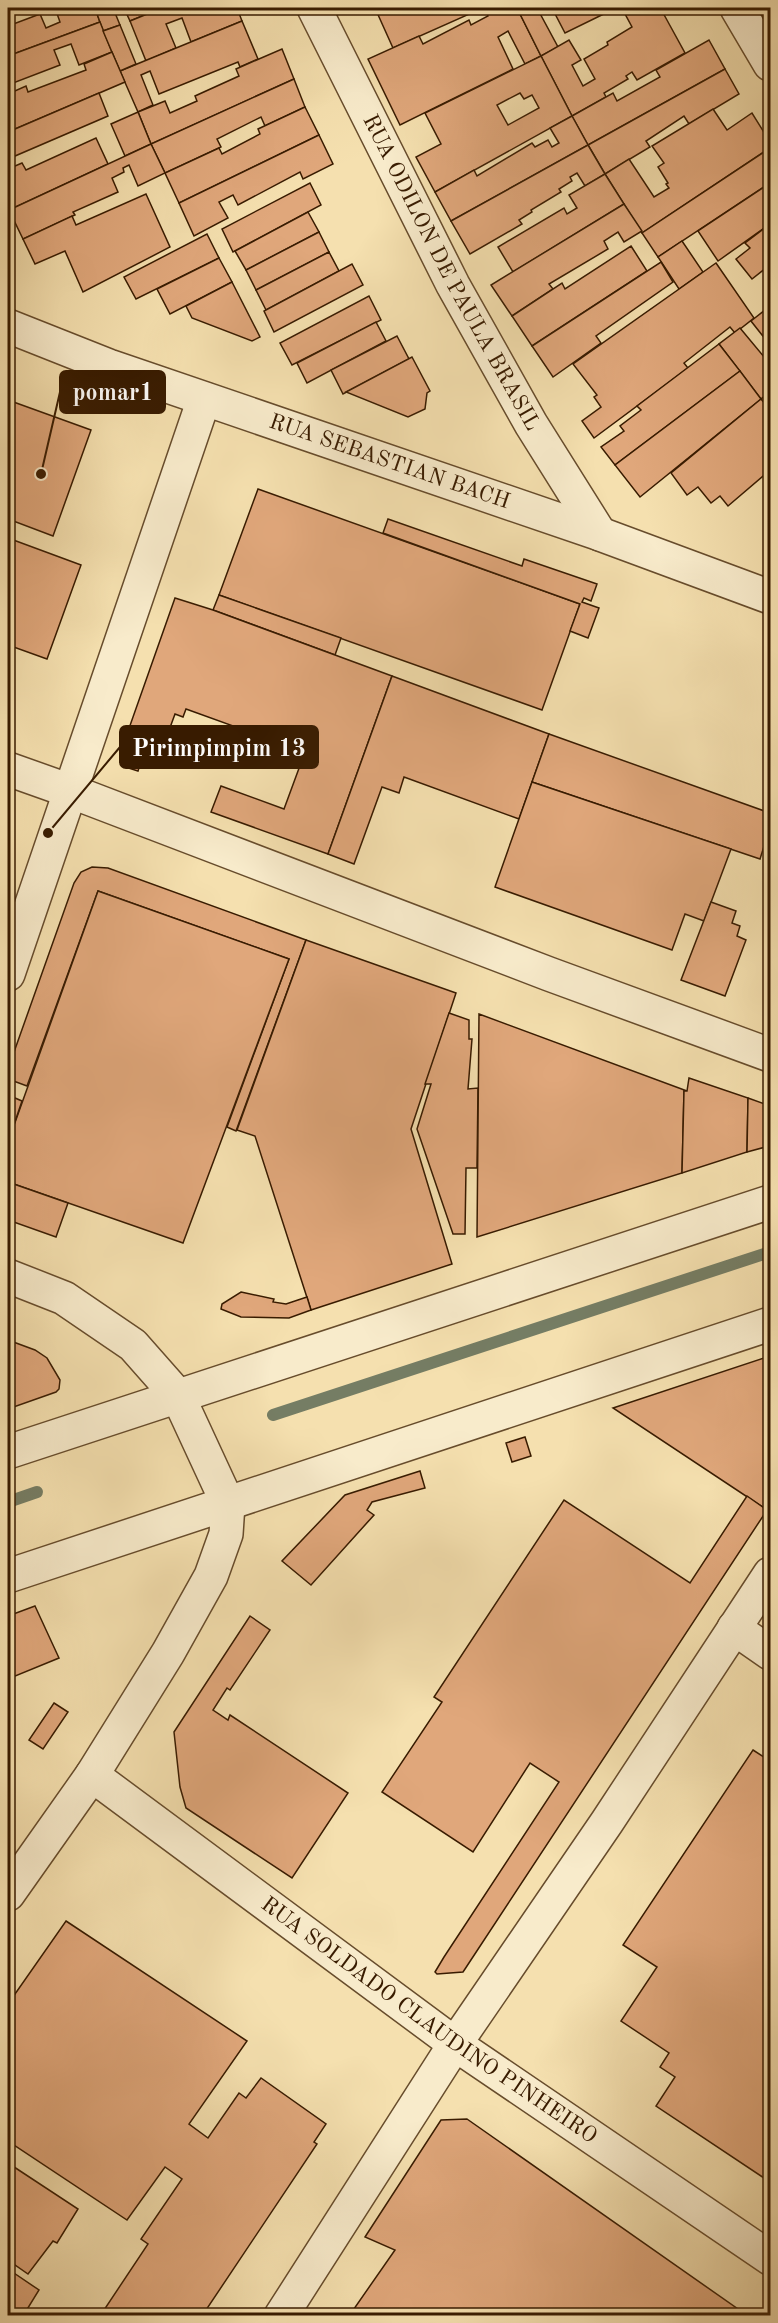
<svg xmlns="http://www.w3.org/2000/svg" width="778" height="2323" viewBox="0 0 778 2323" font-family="'Old Standard TT',serif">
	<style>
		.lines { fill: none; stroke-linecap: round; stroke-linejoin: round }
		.stream { stroke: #757d64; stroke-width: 12 }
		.building { fill: #e0a77b; stroke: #381b00; stroke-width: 1.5; fill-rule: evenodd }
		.minor-casing { stroke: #674c2c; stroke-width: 36 }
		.minor { stroke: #f8ebcb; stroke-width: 33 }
		.labels { text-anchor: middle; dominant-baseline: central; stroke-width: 5; stroke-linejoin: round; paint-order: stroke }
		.street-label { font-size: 22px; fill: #381b00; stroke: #f8ebcb }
		.leader { fill: none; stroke: #381b00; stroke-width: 2 }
		.callout-dot { fill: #381b00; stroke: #f8ebcb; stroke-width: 2 }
		.callout { fill: #381b00; stroke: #381b00; stroke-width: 2 }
		.callout-label { font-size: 24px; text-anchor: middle; font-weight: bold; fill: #fff }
	</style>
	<rect width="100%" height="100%" fill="#f5e0af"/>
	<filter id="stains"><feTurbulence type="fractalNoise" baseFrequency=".00333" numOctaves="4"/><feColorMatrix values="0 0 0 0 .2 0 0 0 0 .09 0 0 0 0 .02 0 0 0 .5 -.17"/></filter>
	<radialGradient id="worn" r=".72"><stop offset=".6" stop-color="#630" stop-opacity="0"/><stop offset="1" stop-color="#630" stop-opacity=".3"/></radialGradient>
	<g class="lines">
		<g class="stream">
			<path d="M 273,1415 L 770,1252"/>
			<path d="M 8,1502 L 37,1492"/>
		</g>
	</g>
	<g class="building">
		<path d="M 55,8 L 95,8 L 100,22 L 8,56 L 8,26 L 40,14 L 46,28 L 60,22 Z"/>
		<path d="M 95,8 L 113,8 L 120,25 L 103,31 Z"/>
		<path d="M 124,8 L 162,8 L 130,21 Z"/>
		<path d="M 162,8 L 237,8 L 242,21 L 191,42 L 182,18 L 166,24 L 176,48 L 146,61 L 130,21 Z"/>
		<path d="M 375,8 L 472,8 L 474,12 L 393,48 Z"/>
		<path d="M 484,8 L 517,8 L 541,56 L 525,64 L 508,31 L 498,37 L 513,69 L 400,125 L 368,59 L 419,36 L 423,44 L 469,20 L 471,25 L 488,16 Z"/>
		<path d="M 517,8 L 537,8 L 558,47 L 541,56 Z"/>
		<path d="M 552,8 L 616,8 L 565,33 Z"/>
		<path d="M 633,8 L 656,8 L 659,13 L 662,11 L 685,53 L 637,80 L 632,72 L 626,76 L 628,79 L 604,93 L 606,97 L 572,116 L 541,56 L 569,40 L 581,60 L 572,65 L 583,86 L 595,79 L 584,59 L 608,45 L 607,42 L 632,27 L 624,12 Z"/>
		<path d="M 242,21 L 258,59 L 240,67 L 238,62 L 159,94 L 150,71 L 141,75 L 153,105 L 138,112 L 120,71 Z"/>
		<path d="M 100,22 L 112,52 L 79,65 L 71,44 L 54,50 L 60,65 L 8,85 L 8,56 Z"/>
		<path d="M 120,25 L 136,64 L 120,71 L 103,31 Z"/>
		<path d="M 709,40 L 725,69 L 588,145 L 572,116 L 613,93 L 617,101 L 660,77 L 656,70 Z"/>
		<path d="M 282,49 L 294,79 L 151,144 L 138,112 L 165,101 L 170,113 L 197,101 L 195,96 L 239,76 L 236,69 Z"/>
		<path d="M 112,52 L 125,82 L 8,132 L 8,94 L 26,86 L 28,92 L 86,70 L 84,64 Z"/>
		<path d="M 541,56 L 572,116 L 435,192 L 416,157 L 441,144 L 425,113 ZM 520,93 L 524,99 L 532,95 L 539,108 L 508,125 L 497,105 Z"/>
		<path d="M 725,69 L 739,94 L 689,124 L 684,116 L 646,141 L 650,147 L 605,174 L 588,145 Z"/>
		<path d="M 294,79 L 305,107 L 265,126 L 261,117 L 217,139 L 221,147 L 165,173 L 151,144 Z"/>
		<path d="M 99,93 L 108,116 L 8,159 L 8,132 Z"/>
		<path d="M 305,107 L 319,135 L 179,203 L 165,173 L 219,148 L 222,154 L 260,134 L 258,129 Z"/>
		<path d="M 713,109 L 727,130 L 752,113 L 770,142 L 770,148 L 642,233 L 605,174 L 629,159 L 654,197 L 669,188 L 666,184 L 668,183 L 658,167 L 664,163 L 652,146 Z"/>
		<path d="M 138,112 L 151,144 L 125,156 L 111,124 Z"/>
		<path d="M 572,116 L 588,145 L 451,221 L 435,192 L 474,170 L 477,176 L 532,143 L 535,147 L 548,140 L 552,147 L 559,143 L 550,128 Z"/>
		<path d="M 319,135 L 333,164 L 303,179 L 300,172 L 238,205 L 233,195 L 219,202 L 228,218 L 194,236 L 179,203 Z"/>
		<path d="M 96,138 L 108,164 L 9,210 L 8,169 L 22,163 L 26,170 Z"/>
		<path d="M 151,144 L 165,173 L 138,186 L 129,165 L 123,168 L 124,172 L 112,178 L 118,192 L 73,212 L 75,215 L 23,239 L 9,210 Z"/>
		<path d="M 588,145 L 605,174 L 585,186 L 577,173 L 570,177 L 572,181 L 559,189 L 561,192 L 531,210 L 532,212 L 519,220 L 522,224 L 470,254 L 451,221 Z"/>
		<path d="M 770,148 L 770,183 L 658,257 L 642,233 Z"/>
		<path d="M 605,174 L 624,204 L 513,272 L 498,247 L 564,208 L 567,214 L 577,208 L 569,195 Z"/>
		<path d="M 310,183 L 321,205 L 233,252 L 222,229 Z"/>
		<path d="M 770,183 L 770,224 L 718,261 L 698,231 Z"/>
		<path d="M 146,194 L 170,247 L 83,292 L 65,251 L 35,264 L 23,239 L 72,216 L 76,225 Z"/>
		<path d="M 624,204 L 642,231 L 624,242 L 618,232 L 604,241 L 608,249 L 549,284 L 553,289 L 512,316 L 491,285 Z"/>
		<path d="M 308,212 L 319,232 L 246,270 L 235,251 Z"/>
		<path d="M 770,224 L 770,274 L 766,268 L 752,279 L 736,259 L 750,248 L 745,243 Z"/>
		<path d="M 319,232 L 329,252 L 256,290 L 246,270 Z"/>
		<path d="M 207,234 L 219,258 L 136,299 L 124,277 Z"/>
		<path d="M 682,241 L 703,272 L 679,289 L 658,257 Z"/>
		<path d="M 631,246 L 647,271 L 532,346 L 512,316 L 562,283 L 565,289 Z"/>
		<path d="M 329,252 L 339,271 L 266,310 L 256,290 Z"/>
		<path d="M 219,258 L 232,282 L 170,314 L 157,289 Z"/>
		<path d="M 661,262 L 673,282 L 596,336 L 601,343 L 553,377 L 532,346 Z"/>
		<path d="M 716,263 L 754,318 L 735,333 L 730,327 L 684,363 L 688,368 L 594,438 L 582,421 L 601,407 L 594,397 L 597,395 L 573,364 Z"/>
		<path d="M 352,264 L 363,285 L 274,332 L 264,311 Z"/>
		<path d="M 232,282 L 260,337 L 252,341 L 192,318 L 186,306 Z"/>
		<path d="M 369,296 L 381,320 L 292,365 L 280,343 Z"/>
		<path d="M 770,306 L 770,345 L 751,321 Z"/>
		<path d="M 376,322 L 386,341 L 307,383 L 297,363 Z"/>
		<path d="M 740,328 L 770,364 L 770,392 L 761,399 L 719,344 Z"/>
		<path d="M 397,336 L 409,359 L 343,394 L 331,370 Z"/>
		<path d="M 719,344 L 740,371 L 615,465 L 601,447 L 624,431 L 620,426 L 641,410 L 637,406 Z"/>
		<path d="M 412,357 L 430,391 L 427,393 L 425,409 L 408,417 L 346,392 Z"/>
		<path d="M 740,371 L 761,399 L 640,497 L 615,465 Z"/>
		<path d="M 770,392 L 770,410 L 761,399 Z"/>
		<path d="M 761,399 L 770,410 L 770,453 L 767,456 L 770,460 L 770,470 L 728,506 L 720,496 L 711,503 L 698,487 L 687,495 L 671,473 Z"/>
		<path d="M 8,400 L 91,430 L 53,536 L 8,519 Z"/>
		<path d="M 258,489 L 580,604 L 542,710 L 219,595 Z"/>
		<path d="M 388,519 L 522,566 L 524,559 L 597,584 L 591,601 L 584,598 L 582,602 L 599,608 L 588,638 L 570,631 L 580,604 L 383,533 Z"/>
		<path d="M 8,538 L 81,565 L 47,659 L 8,645 Z"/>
		<path d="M 219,595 L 341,638 L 335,655 L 213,610 Z"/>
		<path d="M 175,598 L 213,610 L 392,676 L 328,854 L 211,812 L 221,786 L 284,809 L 305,752 L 186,709 L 183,717 L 175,714 L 157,763 L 142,758 L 138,771 L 122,766 L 121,751 Z"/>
		<path d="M 392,676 L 549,734 L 519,819 L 404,777 L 399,793 L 382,787 L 354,864 L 328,854 Z"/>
		<path d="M 549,734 L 770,813 L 770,827 L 760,859 L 532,782 Z"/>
		<path d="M 532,782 L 731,849 L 704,921 L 685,914 L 672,950 L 495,887 Z"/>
		<path d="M 92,867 L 108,868 L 306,940 L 236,1131 L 227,1127 L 289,959 L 98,891 L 27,1086 L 8,1079 L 8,1069 L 74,883 L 81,872 Z"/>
		<path d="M 98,891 L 289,959 L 183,1243 L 8,1182 L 8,1142 Z"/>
		<path d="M 711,902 L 736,911 L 732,923 L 740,926 L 737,936 L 746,940 L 725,996 L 681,980 Z"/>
		<path d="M 306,940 L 456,993 L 411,1129 L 452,1264 L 311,1310 L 255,1136 L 237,1130 Z"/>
		<path d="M 449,1013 L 469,1020 L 469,1039 L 472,1039 L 468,1089 L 478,1088 L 477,1168 L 466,1168 L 465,1234 L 453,1234 L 417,1129 L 431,1084 L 425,1084 Z"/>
		<path d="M 479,1014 L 687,1091 L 684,1091 L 682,1173 L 477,1237 Z"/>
		<path d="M 689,1078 L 748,1098 L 747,1152 L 682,1173 L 684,1091 L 687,1091 Z"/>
		<path d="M 8,1095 L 22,1101 L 8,1142 Z"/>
		<path d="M 748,1098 L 770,1106 L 770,1134 L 769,1146 L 747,1152 Z"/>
		<path d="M 8,1182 L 68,1203 L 56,1237 L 8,1220 Z"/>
		<path d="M 241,1292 L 274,1299 L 273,1302 L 286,1304 L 307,1297 L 311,1310 L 289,1318 L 241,1317 L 221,1309 L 222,1304 Z"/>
		<path d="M 8,1340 L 35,1350 L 47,1358 L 60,1380 L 59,1389 L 56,1392 L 8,1409 Z"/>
		<path d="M 770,1356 L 770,1504 L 767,1510 L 613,1408 Z"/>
		<path d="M 525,1437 L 531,1456 L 512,1462 L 506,1443 Z"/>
		<path d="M 420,1471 L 425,1488 L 372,1502 L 367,1510 L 374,1515 L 311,1585 L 282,1561 L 345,1495 Z"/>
		<path d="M 747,1496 L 767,1510 L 465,1969 L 463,1972 L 437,1974 L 435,1972 L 444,1957 L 559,1782 L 530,1763 L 473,1852 L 382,1792 L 442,1702 L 434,1697 L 564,1500 L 690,1583 Z"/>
		<path d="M 35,1606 L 59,1658 L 8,1679 L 8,1616 Z"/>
		<path d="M 250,1616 L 270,1630 L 230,1690 L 227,1688 L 213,1710 L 228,1720 L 230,1715 L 348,1793 L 292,1878 L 186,1808 L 180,1787 L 174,1732 Z"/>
		<path d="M 54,1703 L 68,1712 L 43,1749 L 29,1740 Z"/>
		<path d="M 753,1750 L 770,1761 L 770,2182 L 656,2106 L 675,2077 L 660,2067 L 669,2053 L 621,2021 L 657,1967 L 623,1945 Z"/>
		<path d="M 66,1921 L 247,2041 L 189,2124 L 208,2138 L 239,2093 L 246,2098 L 261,2078 L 326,2124 L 314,2142 L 317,2144 L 202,2316 L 100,2316 L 148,2244 L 141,2239 L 182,2179 L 165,2167 L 127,2220 L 8,2141 L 8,2004 Z"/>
		<path d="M 467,2119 L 748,2316 L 349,2316 L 395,2250 L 365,2237 L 441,2120 Z"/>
		<path d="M 8,2163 L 78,2209 L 57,2243 L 53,2241 L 28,2274 L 8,2260 Z"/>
		<path d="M 8,2269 L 39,2290 L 23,2316 L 8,2316 Z"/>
	</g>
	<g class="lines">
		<defs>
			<g id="minor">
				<path id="s1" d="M 314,8 L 453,285 L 531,424 L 600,534"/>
				<path d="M 737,8 L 770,64"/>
				<path id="s2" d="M 8,326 L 109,366 L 600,534 L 770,597"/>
				<path d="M 8,769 L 70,791 L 549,974 L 770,1055"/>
				<path d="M 8,974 L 204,399"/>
				<path d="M 8,1276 L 64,1298 L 133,1345 L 178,1396 L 228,1504 L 226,1534 L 211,1576 L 168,1653 L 92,1775 L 8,1894"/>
				<path d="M 8,1452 L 770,1202"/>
				<path d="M 8,1576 L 770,1324"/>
				<path d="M 734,1628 L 770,1653"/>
				<path id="s3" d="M 92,1775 L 455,2044 L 770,2258"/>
				<path d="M 281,2316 L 455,2044 L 607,1822 L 770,1574"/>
			</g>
		</defs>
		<use href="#minor" class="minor-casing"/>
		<use href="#minor" class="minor"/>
	</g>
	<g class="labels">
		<g class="street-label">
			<text stroke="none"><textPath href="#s1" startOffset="298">RUA ODILON DE PAULA BRASIL</textPath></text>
			<text stroke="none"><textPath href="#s2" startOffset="405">RUA SEBASTIAN BACH</textPath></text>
			<text stroke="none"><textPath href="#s3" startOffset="417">RUA SOLDADO CLAUDINO PINHEIRO</textPath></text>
		</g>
	</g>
	<path class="leader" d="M41 474L60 392M48 833L120 747"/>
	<g class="callout-dot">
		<circle cx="41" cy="474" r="6"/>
		<circle cx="48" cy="833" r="6"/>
	</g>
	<g class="callout">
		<rect x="60" y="371" width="105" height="42" rx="6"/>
		<rect x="120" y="726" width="198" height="42" rx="6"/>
	</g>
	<g class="callout-label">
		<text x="113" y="400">pomar1</text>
		<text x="219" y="756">Pirimpimpim 13</text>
	</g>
	<rect width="778" height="2323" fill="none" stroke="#f5e0af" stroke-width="30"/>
	<rect x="9" y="9" width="760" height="2305" fill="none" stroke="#381b00" stroke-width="3"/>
	<rect x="15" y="15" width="748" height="2293" fill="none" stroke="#381b00" stroke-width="1.5"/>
	<rect width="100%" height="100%" filter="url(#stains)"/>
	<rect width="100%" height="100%" fill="url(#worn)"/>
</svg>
